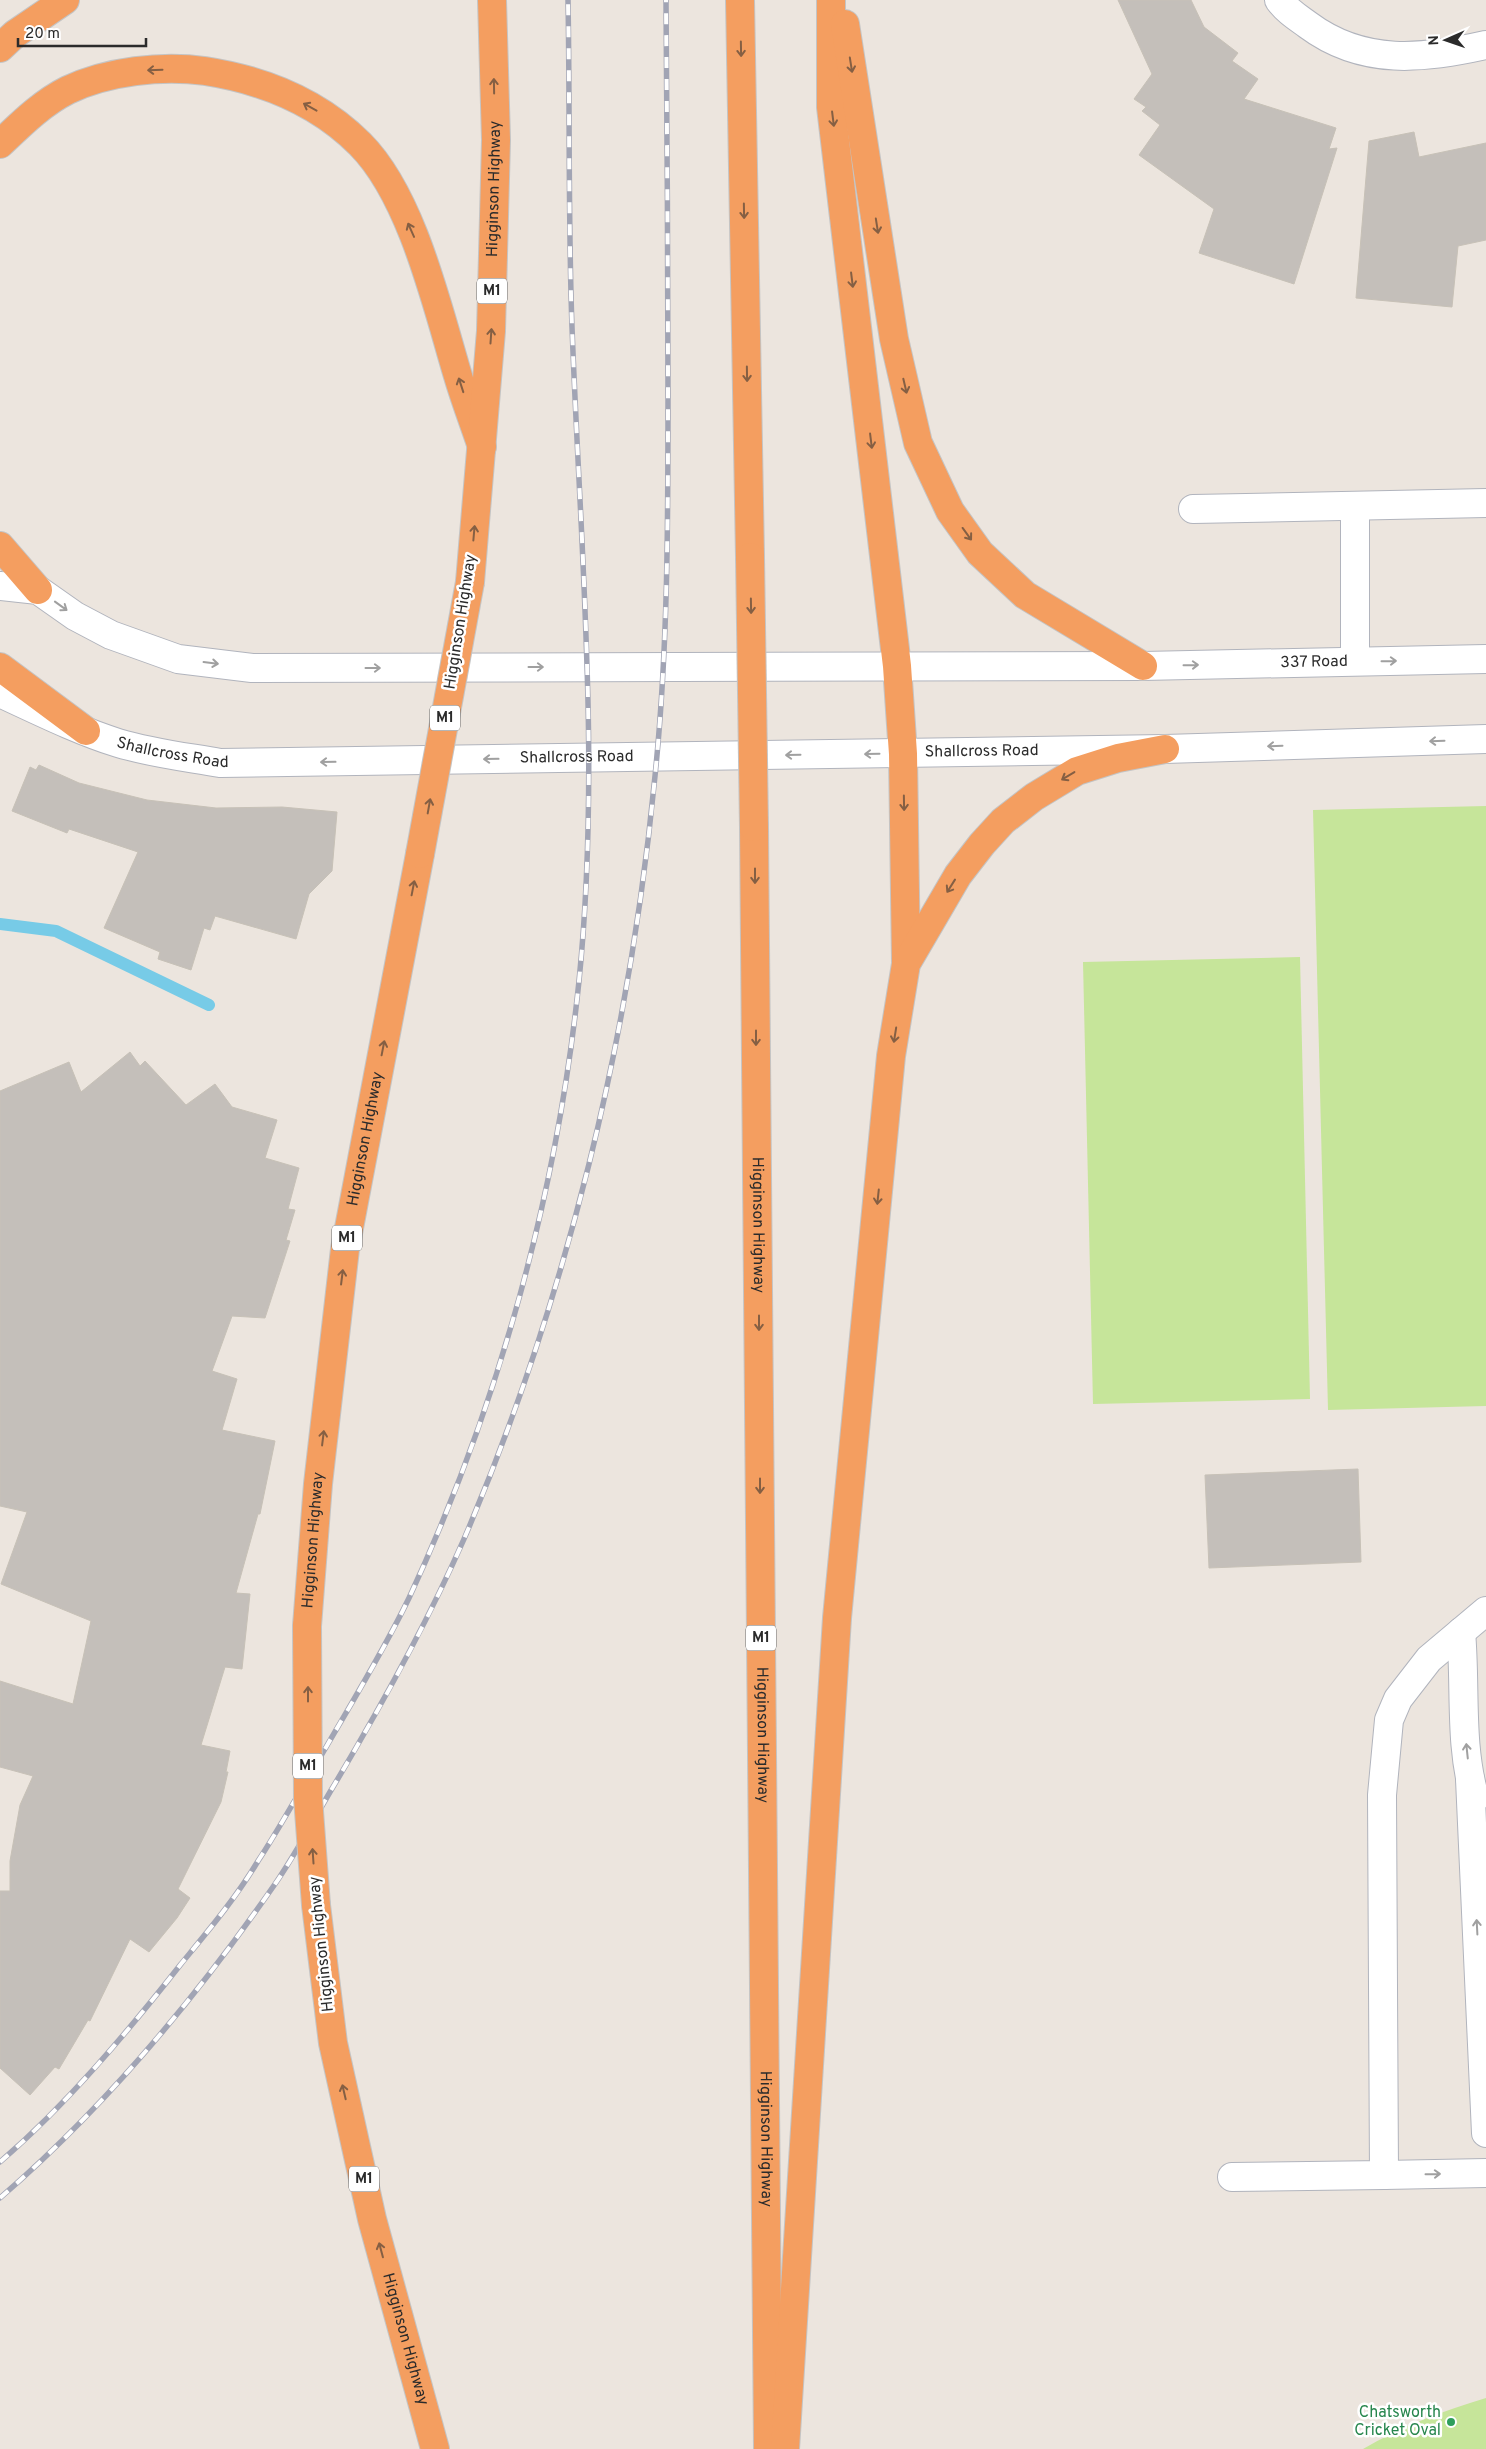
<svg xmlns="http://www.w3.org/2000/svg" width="1486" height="2449" viewBox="0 0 1486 2449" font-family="Overpass,sans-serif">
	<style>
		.pitch { fill: #c6e59a }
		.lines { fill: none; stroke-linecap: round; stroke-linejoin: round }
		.stream { stroke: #77cbe7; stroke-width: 12 }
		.building { fill: #c4bfba; stroke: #c7c1b7 }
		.minor-casing { stroke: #b1b4bd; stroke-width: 30 }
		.highway-casing { stroke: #c4c4c4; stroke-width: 30 }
		.minor { stroke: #fff; stroke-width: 28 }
		.highway { stroke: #f49e60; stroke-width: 28 }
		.rail-casing { stroke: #a1a4b4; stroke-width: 5.5 }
		.rail { stroke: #fff; stroke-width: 4; stroke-dasharray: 11; stroke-linecap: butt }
		.highway-bridge-casing { stroke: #c4c4c4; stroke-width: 30; stroke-linecap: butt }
		.highway-bridge { stroke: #f49e60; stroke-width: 28 }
		.oneway { stroke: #855f43 }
		.oneway2 { stroke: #a0a0a0 }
		.leisure-dot { fill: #2e9e5b; stroke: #fff; stroke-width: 2 }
		.labels { text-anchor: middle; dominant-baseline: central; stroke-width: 5; stroke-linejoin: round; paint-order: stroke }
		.shield { fill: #fff; stroke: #6b6b6b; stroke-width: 1 }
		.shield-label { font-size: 15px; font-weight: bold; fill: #2b2b2b }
		.street-label { font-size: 16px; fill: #2b2b2b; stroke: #fff }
		.leisure-label { font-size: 16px; fill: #27864d; stroke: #fff; text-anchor: end }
	</style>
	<rect width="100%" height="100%" fill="#ece5de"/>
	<g class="pitch">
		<path d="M 1486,806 L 1486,1406 L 1328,1410 L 1313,810 Z"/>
		<path d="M 1300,957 L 1310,1399 L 1093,1404 L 1083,962 Z"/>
		<path d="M 1486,2398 L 1486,2449 L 1363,2449 C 1402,2426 1443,2411 1486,2398 Z"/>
	</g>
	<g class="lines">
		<path class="stream" d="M 0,924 L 56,931 L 209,1005"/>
	</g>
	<g class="building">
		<path d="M 1118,0 L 1191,0 L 1204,27 L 1238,53 L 1232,61 L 1258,79 L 1244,99 L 1336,128 L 1329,149 L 1337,148 L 1294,284 L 1199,253 L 1214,209 L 1139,155 L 1160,125 L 1142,111 L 1146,107 L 1134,99 L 1152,74 Z"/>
		<path d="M 1414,132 L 1419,157 L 1486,143 L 1486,240 L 1458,246 L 1452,307 L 1356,298 L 1369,141 Z"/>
		<path d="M 39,765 L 79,783 L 147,800 L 216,808 L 282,807 L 337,812 L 332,871 L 309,894 L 296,939 L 215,916 L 210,930 L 204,928 L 191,970 L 158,959 L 160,952 L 104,928 L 138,852 L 69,829 L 67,833 L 12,811 L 30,767 L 36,770 Z"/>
		<path d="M 130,1052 L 140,1066 L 145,1061 L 186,1105 L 215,1084 L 232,1107 L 277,1120 L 265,1158 L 299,1168 L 288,1209 L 295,1210 L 286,1240 L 290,1241 L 265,1318 L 232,1316 L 212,1371 L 237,1379 L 222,1430 L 275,1441 L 260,1514 L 258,1514 L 236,1593 L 250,1594 L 242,1669 L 225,1667 L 201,1745 L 230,1751 L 226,1772 L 228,1772 L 221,1802 L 178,1889 L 190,1898 L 177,1918 L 149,1952 L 130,1939 L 90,2021 L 88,2020 L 59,2069 L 55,2067 L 30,2095 L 0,2068 L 0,1891 L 10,1891 L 10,1861 L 20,1805 L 33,1776 L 0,1767 L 0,1681 L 73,1704 L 91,1621 L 1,1584 L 27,1512 L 0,1506 L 0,1091 L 69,1062 L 81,1092 Z"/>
		<path d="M 1358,1469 L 1361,1562 L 1209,1568 L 1205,1475 Z"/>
	</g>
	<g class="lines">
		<defs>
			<g id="minor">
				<path d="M 1279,0 C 1287,11 1297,17 1308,25 C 1363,66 1424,59 1486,45"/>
				<path d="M 1193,509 L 1486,503"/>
				<path id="s1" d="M 0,586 L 38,590 L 75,616 L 111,635 L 178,659 L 252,668 L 1143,666 L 1486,659"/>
				<path d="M 1355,661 L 1355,506"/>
				<path id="s2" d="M 0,693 C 39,711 77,730 118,743 C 151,753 186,757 220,763 L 1165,749 L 1486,739"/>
				<path d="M 1461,1632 C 1466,1687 1459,1745 1475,1798"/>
				<path d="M 1470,1779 L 1486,2133"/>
				<path d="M 1384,2175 L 1486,2173"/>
				<path d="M 1232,2177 L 1384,2175 L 1382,1795 L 1389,1720 L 1398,1699 L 1429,1659 L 1486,1611"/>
			</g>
			<g id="highway">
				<path d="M 740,0 L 750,557"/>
				<path d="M 831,0 L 831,107 L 897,666 L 903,754 L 906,963"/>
				<path d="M 845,24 L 894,339 L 918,443 L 950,511 L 980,553 L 1025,595 L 1143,666"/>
				<path d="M 0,48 L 15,34 L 65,0"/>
				<path d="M 0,144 C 21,124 42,103 68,90 C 108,71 162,65 205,71 C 263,80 318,102 360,144 C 412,196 437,306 458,376 C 465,400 474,423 482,447"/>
				<path d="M 0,546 L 38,590"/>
				<path id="s3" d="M 470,582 L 491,331 L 496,140 L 492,0"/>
				<path d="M 0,667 L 86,731"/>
				<path id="s4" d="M 754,827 L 768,2449"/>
				<path id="s5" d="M 307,1626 L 318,1484 L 345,1249 L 420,854"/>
				<path id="s6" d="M 316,1905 L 333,2043 L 372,2219 L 435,2449"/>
				<path d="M 785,2449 L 837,1618 L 891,1056 L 906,964 L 958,875 L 982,844 L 1003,821 L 1034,797 L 1077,771 L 1118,758 L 1165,749"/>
			</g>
		</defs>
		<use href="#minor" class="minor-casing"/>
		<use href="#highway" class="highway-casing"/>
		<use href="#minor" class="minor"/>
		<use href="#highway" class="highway"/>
		<defs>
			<g id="rail">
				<path d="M 0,2162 C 67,2104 126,2034 181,1964 C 208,1931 236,1898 258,1861 C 279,1829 298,1794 318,1761 C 349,1707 382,1654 409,1598 C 499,1404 557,1194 579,981 C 601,763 580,545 572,327 C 568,218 570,109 568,0"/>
				<path d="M 0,2198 C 104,2108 196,1998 275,1884 C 295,1855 312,1823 330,1792 C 379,1710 426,1626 464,1539 C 567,1298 630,1037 655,776 C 668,649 668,522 668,394 C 668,263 667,131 666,0"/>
			</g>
		</defs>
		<use href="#rail" class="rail-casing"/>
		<use href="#rail" class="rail"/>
		<defs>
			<g id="highway-bridge">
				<path d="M 750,557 L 754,827"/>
				<path d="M 420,854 L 470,582"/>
				<path d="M 307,1626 L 308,1798 L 316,1905"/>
			</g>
		</defs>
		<use href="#highway-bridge" class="highway-bridge-casing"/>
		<use href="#highway-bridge" class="highway-bridge"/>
	</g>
	<defs><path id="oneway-shaft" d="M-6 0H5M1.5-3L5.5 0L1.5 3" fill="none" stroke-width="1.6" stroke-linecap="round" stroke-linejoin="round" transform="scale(1.25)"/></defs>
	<g class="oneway">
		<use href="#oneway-shaft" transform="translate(741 49) rotate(89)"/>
		<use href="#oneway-shaft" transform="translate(851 65) rotate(81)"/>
		<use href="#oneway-shaft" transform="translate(155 70) rotate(178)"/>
		<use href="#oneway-shaft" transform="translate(494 86) rotate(-91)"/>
		<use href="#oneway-shaft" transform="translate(310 107) rotate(-151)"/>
		<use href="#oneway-shaft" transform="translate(833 119) rotate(83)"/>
		<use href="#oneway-shaft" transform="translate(744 211) rotate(89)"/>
		<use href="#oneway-shaft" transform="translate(877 226) rotate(81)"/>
		<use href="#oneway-shaft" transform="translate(411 230) rotate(-114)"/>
		<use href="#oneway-shaft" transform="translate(852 280) rotate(83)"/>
		<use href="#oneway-shaft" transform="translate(491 336) rotate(-86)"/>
		<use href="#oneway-shaft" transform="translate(747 374) rotate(89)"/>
		<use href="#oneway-shaft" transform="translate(461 385) rotate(-108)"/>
		<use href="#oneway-shaft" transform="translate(905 386) rotate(77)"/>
		<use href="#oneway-shaft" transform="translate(871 441) rotate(83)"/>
		<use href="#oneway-shaft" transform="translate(474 533) rotate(-85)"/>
		<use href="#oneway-shaft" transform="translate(967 534) rotate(54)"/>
		<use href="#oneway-shaft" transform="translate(751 606) rotate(89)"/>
		<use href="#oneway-shaft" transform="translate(1068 776) rotate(149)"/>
		<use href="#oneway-shaft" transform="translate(904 803) rotate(89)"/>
		<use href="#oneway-shaft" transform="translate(429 806) rotate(-80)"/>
		<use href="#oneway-shaft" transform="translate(755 876) rotate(90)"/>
		<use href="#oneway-shaft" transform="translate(951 886) rotate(122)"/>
		<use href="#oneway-shaft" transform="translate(413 888) rotate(-79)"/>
		<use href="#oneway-shaft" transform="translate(895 1035) rotate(99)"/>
		<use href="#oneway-shaft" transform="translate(756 1038) rotate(90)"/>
		<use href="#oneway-shaft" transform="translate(383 1048) rotate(-79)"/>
		<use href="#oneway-shaft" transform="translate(878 1197) rotate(96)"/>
		<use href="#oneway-shaft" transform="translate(342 1277) rotate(-83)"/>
		<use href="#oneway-shaft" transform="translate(759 1323) rotate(90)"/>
		<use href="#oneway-shaft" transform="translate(323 1438) rotate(-83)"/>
		<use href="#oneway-shaft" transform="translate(760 1486) rotate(90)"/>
		<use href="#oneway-shaft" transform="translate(308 1694) rotate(-90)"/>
		<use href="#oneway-shaft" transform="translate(313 1856) rotate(-94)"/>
		<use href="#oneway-shaft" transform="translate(344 2092) rotate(-103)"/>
		<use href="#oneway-shaft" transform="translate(381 2250) rotate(-105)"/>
	</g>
	<g class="oneway2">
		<use href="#oneway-shaft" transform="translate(61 606) rotate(36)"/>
		<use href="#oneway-shaft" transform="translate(1389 661) rotate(-1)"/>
		<use href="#oneway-shaft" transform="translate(211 663) rotate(7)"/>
		<use href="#oneway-shaft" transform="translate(1191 665) rotate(-1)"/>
		<use href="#oneway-shaft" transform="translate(536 667)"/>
		<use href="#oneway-shaft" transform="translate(373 668)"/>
		<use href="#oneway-shaft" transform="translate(1437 741) rotate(178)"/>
		<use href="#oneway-shaft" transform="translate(1275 746) rotate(178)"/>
		<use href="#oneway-shaft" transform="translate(872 754) rotate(179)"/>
		<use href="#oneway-shaft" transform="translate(793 755) rotate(179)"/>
		<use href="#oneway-shaft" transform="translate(491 759) rotate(179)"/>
		<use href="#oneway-shaft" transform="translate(328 762) rotate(179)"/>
		<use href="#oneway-shaft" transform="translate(1467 1751) rotate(-96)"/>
		<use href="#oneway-shaft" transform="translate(1477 1927) rotate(-93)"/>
		<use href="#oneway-shaft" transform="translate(1433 2174) rotate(-1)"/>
	</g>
	<circle class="leisure-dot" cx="1451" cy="2422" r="5"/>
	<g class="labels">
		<g class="shield">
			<rect x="477" y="278.5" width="30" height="25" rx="4"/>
			<rect x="430" y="705.5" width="30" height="25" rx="4"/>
			<rect x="332" y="1225.5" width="30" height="25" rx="4"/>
			<rect x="746" y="1625.5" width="30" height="25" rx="4"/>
			<rect x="293" y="1753.5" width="30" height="25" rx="4"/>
			<rect x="349" y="2166.5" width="30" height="25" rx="4"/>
		</g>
		<g class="shield-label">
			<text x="492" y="291">M1</text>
			<text x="445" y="718">M1</text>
			<text x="347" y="1238">M1</text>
			<text x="761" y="1638">M1</text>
			<text x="308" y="1766">M1</text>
			<text x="364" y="2179">M1</text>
		</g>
		<g class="street-label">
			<text stroke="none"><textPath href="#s3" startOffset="394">Higginson Highway</textPath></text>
			<text transform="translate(461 622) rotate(-81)">Higginson Highway</text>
			<text stroke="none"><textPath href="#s1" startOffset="1332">337 Road</textPath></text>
			<text stroke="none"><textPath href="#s2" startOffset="184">Shallcross Road</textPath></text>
			<text stroke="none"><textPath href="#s2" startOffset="994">Shallcross Road</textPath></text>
			<text stroke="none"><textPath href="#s2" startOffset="589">Shallcross Road</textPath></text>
			<text stroke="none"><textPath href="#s5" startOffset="491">Higginson Highway</textPath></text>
			<text stroke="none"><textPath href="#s4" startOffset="398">Higginson Highway</textPath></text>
			<text stroke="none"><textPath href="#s5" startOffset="86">Higginson Highway</textPath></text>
			<text stroke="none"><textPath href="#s4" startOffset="908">Higginson Highway</textPath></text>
			<text transform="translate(322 1944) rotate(-96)">Higginson Highway</text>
			<text stroke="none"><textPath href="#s4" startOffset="1312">Higginson Highway</textPath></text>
			<text stroke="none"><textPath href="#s6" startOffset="444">Higginson Highway</textPath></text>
		</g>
		<g class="leisure-label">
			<text x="1441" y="2413">Chatsworth<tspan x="1441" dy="18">Cricket Oval</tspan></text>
		</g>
	</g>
	<g transform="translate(1446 40) rotate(268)" stroke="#ffffff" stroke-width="4" paint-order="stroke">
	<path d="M0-4L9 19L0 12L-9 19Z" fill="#2b2b2b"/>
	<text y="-8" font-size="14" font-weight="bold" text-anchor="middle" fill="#2b2b2b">N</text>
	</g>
	<path d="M18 38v8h128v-8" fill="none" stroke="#2b2b2b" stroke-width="2.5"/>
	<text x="25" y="38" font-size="15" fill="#2b2b2b" stroke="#ffffff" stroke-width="4" paint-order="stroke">20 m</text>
</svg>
